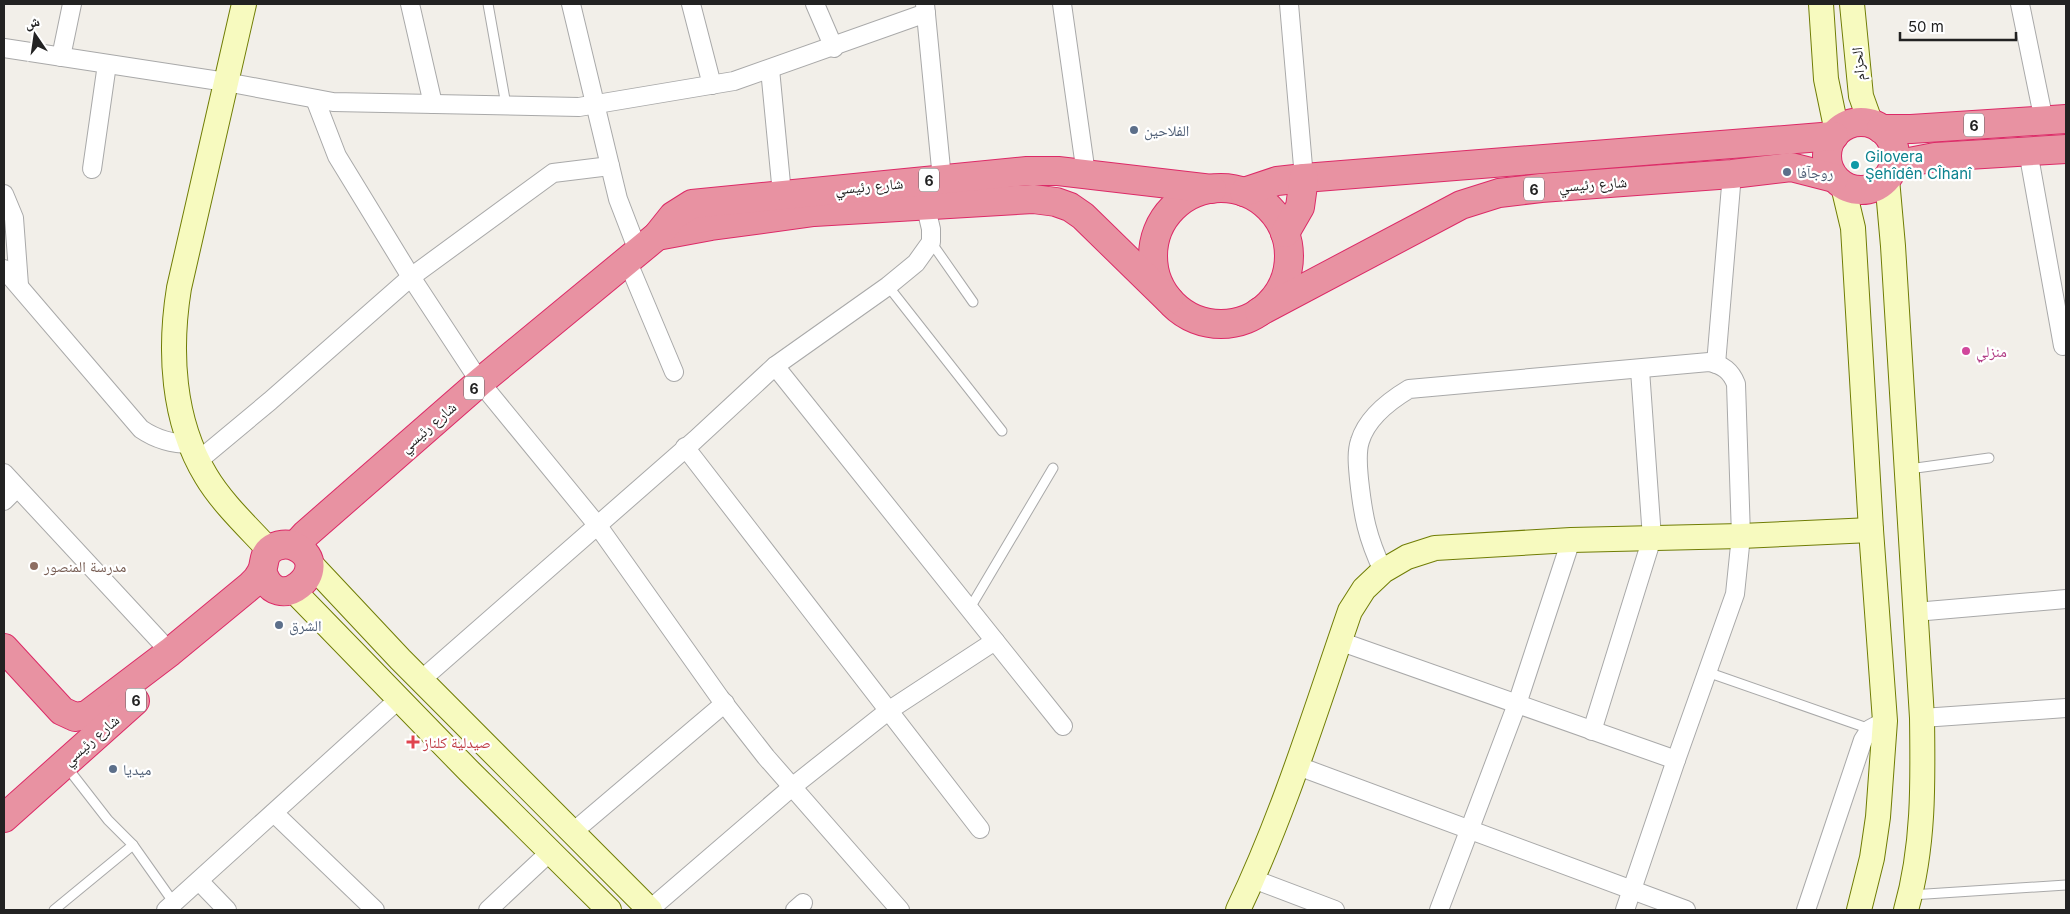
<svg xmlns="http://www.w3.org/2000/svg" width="2070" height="914" viewBox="0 0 2070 914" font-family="Inter,'Noto Naskh Arabic',sans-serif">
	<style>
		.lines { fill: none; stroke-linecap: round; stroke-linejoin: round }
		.lane-casing { stroke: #a9a9a9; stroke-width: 11 }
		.street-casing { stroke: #a9a9a9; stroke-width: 20 }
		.secondary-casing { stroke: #707d05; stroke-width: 26 }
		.highway-casing { stroke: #dc2a67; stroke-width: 30 }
		.lane { stroke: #fff; stroke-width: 9 }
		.street { stroke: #fff; stroke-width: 18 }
		.secondary { stroke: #f7fabf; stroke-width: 24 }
		.highway { stroke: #e892a2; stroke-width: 28 }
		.service-dot { fill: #5c6f8a; stroke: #fff; stroke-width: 2 }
		.culture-dot { fill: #0f9aa8; stroke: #fff; stroke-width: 2 }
		.hotel-dot { fill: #d1479c; stroke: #fff; stroke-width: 2 }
		.education-dot { fill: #8d6e63; stroke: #fff; stroke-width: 2 }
		.health-dot { fill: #e0444e; stroke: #fff; stroke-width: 2 }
		.labels { text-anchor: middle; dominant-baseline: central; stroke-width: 4.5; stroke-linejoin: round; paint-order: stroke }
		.shield { fill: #fff; stroke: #646464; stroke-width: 1 }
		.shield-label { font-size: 14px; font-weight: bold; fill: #222 }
		.street-label { font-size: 15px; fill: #222; stroke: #fff }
		.service-label { font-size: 15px; fill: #4e5e75; stroke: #fff; text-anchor: start }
		.culture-label { font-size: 15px; fill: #0d838f; stroke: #fff; text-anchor: start }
		.hotel-label { font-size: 15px; fill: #b23c85; stroke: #fff; text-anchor: start }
		.education-label { font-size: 15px; fill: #785e54; stroke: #fff; text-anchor: start }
		.health-label { font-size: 15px; fill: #be3a42; stroke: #fff; text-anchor: start }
	</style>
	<rect width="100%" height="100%" fill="#f2efe9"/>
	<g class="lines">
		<defs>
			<g id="lane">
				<path d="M 488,4 L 506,105"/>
				<path d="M 931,242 L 973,302"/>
				<path d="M 888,286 L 1002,431"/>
				<path d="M 1909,469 L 1989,458"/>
				<path d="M 970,608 L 1053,468"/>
				<path d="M 1707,672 L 1870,729"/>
				<path d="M 66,766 L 108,820 L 133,845 L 174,903"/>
				<path d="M 1911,895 L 2066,885"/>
				<path d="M 54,910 L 133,845"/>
			</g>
			<g id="street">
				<path d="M 410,4 L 433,104"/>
				<path d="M 571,4 L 618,199 L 638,251"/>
				<path d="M 691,4 L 712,85"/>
				<path d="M 815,4 L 834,48"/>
				<path d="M 925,4 L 942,179"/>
				<path d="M 1062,4 L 1086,174"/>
				<path d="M 1289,4 L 1304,178"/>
				<path d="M 2020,4 L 2044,121"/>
				<path d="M 4,48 L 226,82 L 333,102 L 579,107 L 734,81 L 926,13"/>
				<path d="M 61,57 L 72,4"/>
				<path d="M 770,69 L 782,194"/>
				<path d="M 315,99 L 337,156 L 411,277 L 480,382 L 598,526 L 720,698 L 766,757 L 900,910"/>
				<path d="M 2028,151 L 2063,346"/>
				<path d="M 92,169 L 107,64"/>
				<path d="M 4,194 L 14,218 L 19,285"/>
				<path d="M 627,260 L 674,372"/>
				<path d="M 4,269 L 141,429 C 157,440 172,444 191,444"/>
				<path d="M 1716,364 L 1732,174"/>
				<path d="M 775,366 L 1063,726"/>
				<path d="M 685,447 L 980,829"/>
				<path d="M 198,461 L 270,401 L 411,277 L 553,173 L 610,166"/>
				<path d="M 4,473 L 170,652"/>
				<path d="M 4,501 L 17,488"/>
				<path d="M 1383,571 C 1367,537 1363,516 1359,479 C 1358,467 1356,453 1360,441 C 1367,418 1389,401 1409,389 L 1709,362 C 1723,365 1731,371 1736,384 L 1741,536 L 1735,594 L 1676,760 L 1625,910"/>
				<path d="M 1915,612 L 2066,599"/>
				<path d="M 1339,641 L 1676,760"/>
				<path d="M 421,680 L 695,440 L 775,366 L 888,286 L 916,263 L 931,242 L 931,229 L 925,204"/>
				<path d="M 1922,718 L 2066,708"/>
				<path d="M 1592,731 L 1652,538 L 1640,370"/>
				<path d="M 1298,766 L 1686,910"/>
				<path d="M 274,813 L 375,910"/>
				<path d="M 573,832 L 725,703"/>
				<path d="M 1253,879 L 1335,910"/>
				<path d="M 199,881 L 227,910"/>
				<path d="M 166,910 L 399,699"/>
				<path d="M 488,910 L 550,852"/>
				<path d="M 649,910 L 792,787 L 888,711 L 995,641"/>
				<path d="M 795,910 L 803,903"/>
				<path d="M 1439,910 L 1517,704 L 1571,540"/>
				<path d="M 1806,910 L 1863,740 L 1870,729 L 1885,721"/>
			</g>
			<g id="secondary">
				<path d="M 244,4 L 179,288 C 169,350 172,420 206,476 C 222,503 248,527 270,551"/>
				<path d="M 1821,4 L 1826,79 L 1837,132"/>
				<path d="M 1852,4 L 1861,96 L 1871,124"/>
				<path d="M 1887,179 L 1893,246 L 1922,718 C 1923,783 1924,847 1906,910"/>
				<path d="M 1843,186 L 1853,228 L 1871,530 L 1885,721 L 1878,817 L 1872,858 L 1859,910"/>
				<path d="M 308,561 L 400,659 L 650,910"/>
				<path d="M 293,590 L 469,771 L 609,910"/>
				<path d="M 1238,910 C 1284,814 1315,712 1350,611 L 1364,589 L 1383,571 L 1407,557 L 1435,548 L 1571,540 L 1741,536 L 1871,530"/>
			</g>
			<g id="highway">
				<circle cx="1861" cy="156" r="34"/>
				<path d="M 1881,129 L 1911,129 L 2066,119"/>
				<path d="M 1894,165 L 1935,157 L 2066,149"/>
				<circle cx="1221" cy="256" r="68"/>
				<path d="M 1244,192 L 1277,181 L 1304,178 L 1834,136"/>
				<path d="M 1285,233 L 1300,207 L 1304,178"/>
				<path d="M 657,236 L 711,226 L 814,212 L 1033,199 L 1056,202 L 1070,207 L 1083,216 L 1169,300"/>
				<path d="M 1259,312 L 1461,205 L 1499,193 L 1541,188 L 1732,174 L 1791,167 L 1834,178"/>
				<path d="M 295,546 L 306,534 L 480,382 L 657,236 L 673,216 L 692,204 L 1027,171 L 1058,171 L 1212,189"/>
				<path d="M 4,648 L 62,711 L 75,717 L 87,715 L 170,652 L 250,586 C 255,582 259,577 262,571 C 265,563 263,556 270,550 C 277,544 288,543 296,547 C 336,567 276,621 262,570"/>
				<path d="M 4,818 L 135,701"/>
			</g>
		</defs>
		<use href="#lane" class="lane-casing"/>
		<use href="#street" class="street-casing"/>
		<use href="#secondary" class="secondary-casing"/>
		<use href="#highway" class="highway-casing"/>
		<use href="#lane" class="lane"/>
		<use href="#street" class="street"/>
		<use href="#secondary" class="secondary"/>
		<use href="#highway" class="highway"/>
	</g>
	<g class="service-dot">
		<circle cx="1134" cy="130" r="5"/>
		<circle cx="1787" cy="172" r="5"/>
		<circle cx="279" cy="625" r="5"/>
		<circle cx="113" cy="769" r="5"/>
	</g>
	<circle class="culture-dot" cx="1855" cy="165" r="5"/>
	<circle class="hotel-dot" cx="1966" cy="351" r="5"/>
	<circle class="education-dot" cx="34" cy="566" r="5"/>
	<path class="health-dot" d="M410.5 734.5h5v5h5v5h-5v5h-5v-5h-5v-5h5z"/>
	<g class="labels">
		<g class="shield">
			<rect x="1964" y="113.5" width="20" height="23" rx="4"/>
			<rect x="919" y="168.5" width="20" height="23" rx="4"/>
			<rect x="1524" y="177.5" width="20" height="23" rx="4"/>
			<rect x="464" y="376.5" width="20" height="23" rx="4"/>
			<rect x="126" y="688.5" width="20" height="23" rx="4"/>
		</g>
		<g class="shield-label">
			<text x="1974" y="125">6</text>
			<text x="929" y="180">6</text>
			<text x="1534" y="189">6</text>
			<text x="474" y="388">6</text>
			<text x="136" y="700">6</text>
		</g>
		<g class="street-label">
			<text transform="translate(1858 64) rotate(-95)">الحزام</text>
			<text transform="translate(1593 184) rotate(-4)">شارع رئيسي</text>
			<text transform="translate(869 186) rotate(-5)">شارع رئيسي</text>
			<text transform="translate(428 427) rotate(-41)">شارع رئيسي</text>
			<text transform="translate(91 740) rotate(-41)">شارع رئيسي</text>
		</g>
		<g class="service-label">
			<text x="1144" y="130">الفلاحين</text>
			<text x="1797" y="172">روجآفا</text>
			<text x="289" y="625">الشرق</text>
			<text x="123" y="769">ميديا</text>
		</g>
		<g class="culture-label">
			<text x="1865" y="156">Gilovera<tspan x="1865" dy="17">Şehîdên CÎhanî</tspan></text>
		</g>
		<g class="hotel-label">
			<text x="1976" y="351">منزلي</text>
		</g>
		<g class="education-label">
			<text x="44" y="566">مدرسة المنصور</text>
		</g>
		<g class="health-label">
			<text x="423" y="742">صيدلية كلناز</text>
		</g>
	</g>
	<rect width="2070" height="914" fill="none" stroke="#222222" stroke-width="10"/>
	<g transform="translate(35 35) rotate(347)" stroke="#ffffff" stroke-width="4" paint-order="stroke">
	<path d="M0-4L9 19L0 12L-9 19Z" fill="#222222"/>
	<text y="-8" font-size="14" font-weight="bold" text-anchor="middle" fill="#222222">ش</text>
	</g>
	<path d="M1900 32v8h116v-8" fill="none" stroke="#222222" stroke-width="2.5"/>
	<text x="1908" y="32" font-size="15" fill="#222222" stroke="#ffffff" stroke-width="4" paint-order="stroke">50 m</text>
</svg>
